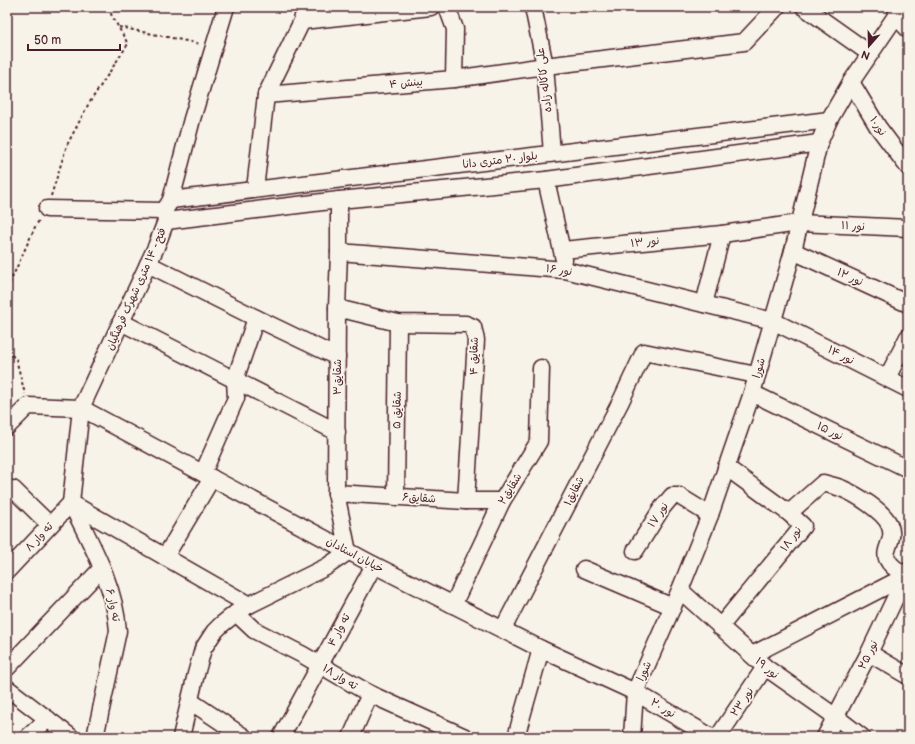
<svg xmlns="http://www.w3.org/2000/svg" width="915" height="744" viewBox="0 0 915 744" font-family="'Balsamiq Sans','Playpen Sans Arabic',sans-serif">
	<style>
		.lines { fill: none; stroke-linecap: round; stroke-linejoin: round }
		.minor-casing { stroke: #4a1f2b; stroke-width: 19 }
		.path { stroke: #4a1f2b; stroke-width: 2; stroke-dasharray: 3 3; stroke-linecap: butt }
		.minor { stroke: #f7f3e8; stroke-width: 16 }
		.labels { text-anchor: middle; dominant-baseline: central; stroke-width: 3.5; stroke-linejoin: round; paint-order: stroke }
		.street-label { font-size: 11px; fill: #4a1f2b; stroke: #f7f3e8 }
	</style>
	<rect width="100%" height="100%" fill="#f7f3e8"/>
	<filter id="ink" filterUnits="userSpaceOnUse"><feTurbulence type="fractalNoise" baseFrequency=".025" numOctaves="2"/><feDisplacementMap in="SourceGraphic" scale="8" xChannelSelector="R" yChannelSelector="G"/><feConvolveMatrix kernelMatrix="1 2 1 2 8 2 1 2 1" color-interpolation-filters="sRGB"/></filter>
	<g filter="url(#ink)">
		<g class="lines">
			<defs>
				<g id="minor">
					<path d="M 226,7 L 192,119 L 171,200 L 164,211 L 166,221 L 156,247 L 81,408 L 71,503 L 249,605"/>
					<path d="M 447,7 L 455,29 L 454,79"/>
					<path d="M 533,7 L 545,66 L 552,153"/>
					<path d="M 804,7 L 869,53"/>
					<path d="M 896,16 L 908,29"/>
					<path d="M 302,21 L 431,7"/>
					<path d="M 851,82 L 878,127 L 908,167"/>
					<path d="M 266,95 L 454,79 L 545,66 L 744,42 L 777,7"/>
					<path d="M 546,180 L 564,260"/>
					<path d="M 255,189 L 266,95 L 302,21 L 305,7"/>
					<path d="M 171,200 L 829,120"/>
					<path d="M 339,200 L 339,252 L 337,308 L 336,493 L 348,552 L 326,567 L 249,605 L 236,613 L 254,630 L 303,655 L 370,694 L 465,737"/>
					<path d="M 47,209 L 164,211"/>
					<path d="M 166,221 L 339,200 L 546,180 L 819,143"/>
					<path d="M 563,250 L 722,234 L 799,223 L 908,228"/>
					<path d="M 793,251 L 908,304"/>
					<path d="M 339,252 L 565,270 L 773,321 L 908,389"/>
					<path d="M 148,264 L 256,318 L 337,357"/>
					<path d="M 704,304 L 722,234"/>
					<path d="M 337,308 L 398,323 L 466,324 L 473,327 L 476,340 L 466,501"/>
					<path d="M 121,322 L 337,432"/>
					<path d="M 887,378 L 908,337"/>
					<path d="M 752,393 L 908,469"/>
					<path d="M 7,427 L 28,406 L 81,408 L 374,565 L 541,649 L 635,692 L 711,737"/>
					<path d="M 203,473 L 236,398 L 235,380 L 256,318"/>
					<path d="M 13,489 L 50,525"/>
					<path d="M 336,493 L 466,501 L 502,501"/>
					<path d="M 396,497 L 398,323"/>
					<path d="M 789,513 L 823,483 C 830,485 837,486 843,489 C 857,495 883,511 889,524 C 900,548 866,553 908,577"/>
					<path d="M 635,551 L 662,508 L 672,496 L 679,496 L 710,515"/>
					<path d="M 165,557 L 212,478"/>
					<path d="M 584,569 L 673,607"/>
					<path d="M 7,571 L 71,503 C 91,544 115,585 118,631 L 95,737"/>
					<path d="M 680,590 L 765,667 L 836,717 L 862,737"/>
					<path d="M 453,605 L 502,501 L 539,441 L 541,368"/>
					<path d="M 720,627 L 803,526 L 789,513 L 726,467"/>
					<path d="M 503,629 L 620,403 L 644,352 L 756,375"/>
					<path d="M 869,653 L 908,676"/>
					<path d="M 752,655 L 906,576"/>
					<path d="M 7,668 L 102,568"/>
					<path d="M 7,688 L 71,737"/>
					<path d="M 190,701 L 244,737"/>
					<path d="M 28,737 L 48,719"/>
					<path d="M 181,737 L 196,674 L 203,649 L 214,632 L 221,625 L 236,613"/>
					<path d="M 281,737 L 374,565"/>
					<path d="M 351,737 L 370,694"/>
					<path d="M 516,737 L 541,649"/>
					<path d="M 632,737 L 635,692 L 680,590 L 710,515 L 752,393 L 793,251 L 819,143 L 829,120 L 851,82 L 902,7"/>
					<path d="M 718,737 L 765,667"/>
					<path d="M 825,737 L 869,653 L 908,571"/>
				</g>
			</defs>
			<use href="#minor" class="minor-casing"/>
			<g class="path">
				<path d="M 119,27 L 201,44"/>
				<path d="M 51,196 L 67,145 L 88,105 L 128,44 L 107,7"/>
				<path d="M 7,289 L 35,227 L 40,219"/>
				<path d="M 7,351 L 16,359 L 25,394"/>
			</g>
			<use href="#minor" class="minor"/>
		</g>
	</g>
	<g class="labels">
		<g class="street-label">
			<text transform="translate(544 80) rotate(-97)">علی کاکاله زاده</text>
			<text transform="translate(406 83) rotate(-5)">بینش ۴</text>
			<text transform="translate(878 126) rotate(56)">نور۱۰</text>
			<text transform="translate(500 160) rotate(-7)">بلوار ۲۰ متری دانا</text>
			<text transform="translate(853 226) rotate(3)">نور ۱۱</text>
			<text transform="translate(645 242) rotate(-6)">نور ۱۳</text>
			<text transform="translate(559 270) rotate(8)">نور ۱۶</text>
			<text transform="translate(850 277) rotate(25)">نور ۱۲</text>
			<text transform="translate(136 289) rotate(-66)">فتح - ۱۴ متری شهرک فرهنگیان</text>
			<text transform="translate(841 355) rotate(27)">نور ۱۴</text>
			<text transform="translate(474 356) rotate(-89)">شقایق ۴</text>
			<text transform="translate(759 368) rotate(-74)">شورا</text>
			<text transform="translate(337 377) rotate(-90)">شقایق۳</text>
			<text transform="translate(397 410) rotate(-89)">شقایق ۵</text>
			<text transform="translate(830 431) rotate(26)">نور ۱۵</text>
			<text transform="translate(510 489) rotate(-59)">شقایق۲</text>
			<text transform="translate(574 491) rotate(-63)">شقایق۱</text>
			<text transform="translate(419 498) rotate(3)">شقایق۶</text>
			<text transform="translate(658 515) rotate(-56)">نور ۱۷</text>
			<text transform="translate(39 537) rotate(-47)">ته وار ۸</text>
			<text transform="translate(791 539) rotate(-54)">نور ۱۸</text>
			<text transform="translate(355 555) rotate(28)">خیابان استادان</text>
			<text transform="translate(113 605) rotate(78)">ته وار ۶</text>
			<text transform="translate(339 630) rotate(-62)">ته وار ۴</text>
			<text transform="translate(868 655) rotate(-64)">نور ۲۵</text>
			<text transform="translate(767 668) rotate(39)">نور ۱۹</text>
			<text transform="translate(644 671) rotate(-66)">شورا</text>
			<text transform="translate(340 677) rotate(31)">ته وار ۱۸</text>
			<text transform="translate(742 702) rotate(-56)">نور ۲۳</text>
			<text transform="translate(663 708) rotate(31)">نور ۲۰</text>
		</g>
	</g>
	<rect width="915" height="744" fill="none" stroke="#f7f3e8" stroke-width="24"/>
	<rect x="12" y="12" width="891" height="720" fill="none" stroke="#4a1f2b" stroke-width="1.5" filter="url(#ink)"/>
	<g transform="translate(869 46) rotate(200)" stroke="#f7f3e8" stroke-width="3" paint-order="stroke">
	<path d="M0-3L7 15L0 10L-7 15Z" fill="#4a1f2b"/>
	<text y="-6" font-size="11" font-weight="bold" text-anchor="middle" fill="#4a1f2b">N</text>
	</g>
	<path d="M28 44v6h92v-6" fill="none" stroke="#4a1f2b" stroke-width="2"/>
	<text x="34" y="44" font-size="12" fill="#4a1f2b" stroke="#f7f3e8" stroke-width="3" paint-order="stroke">50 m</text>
</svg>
